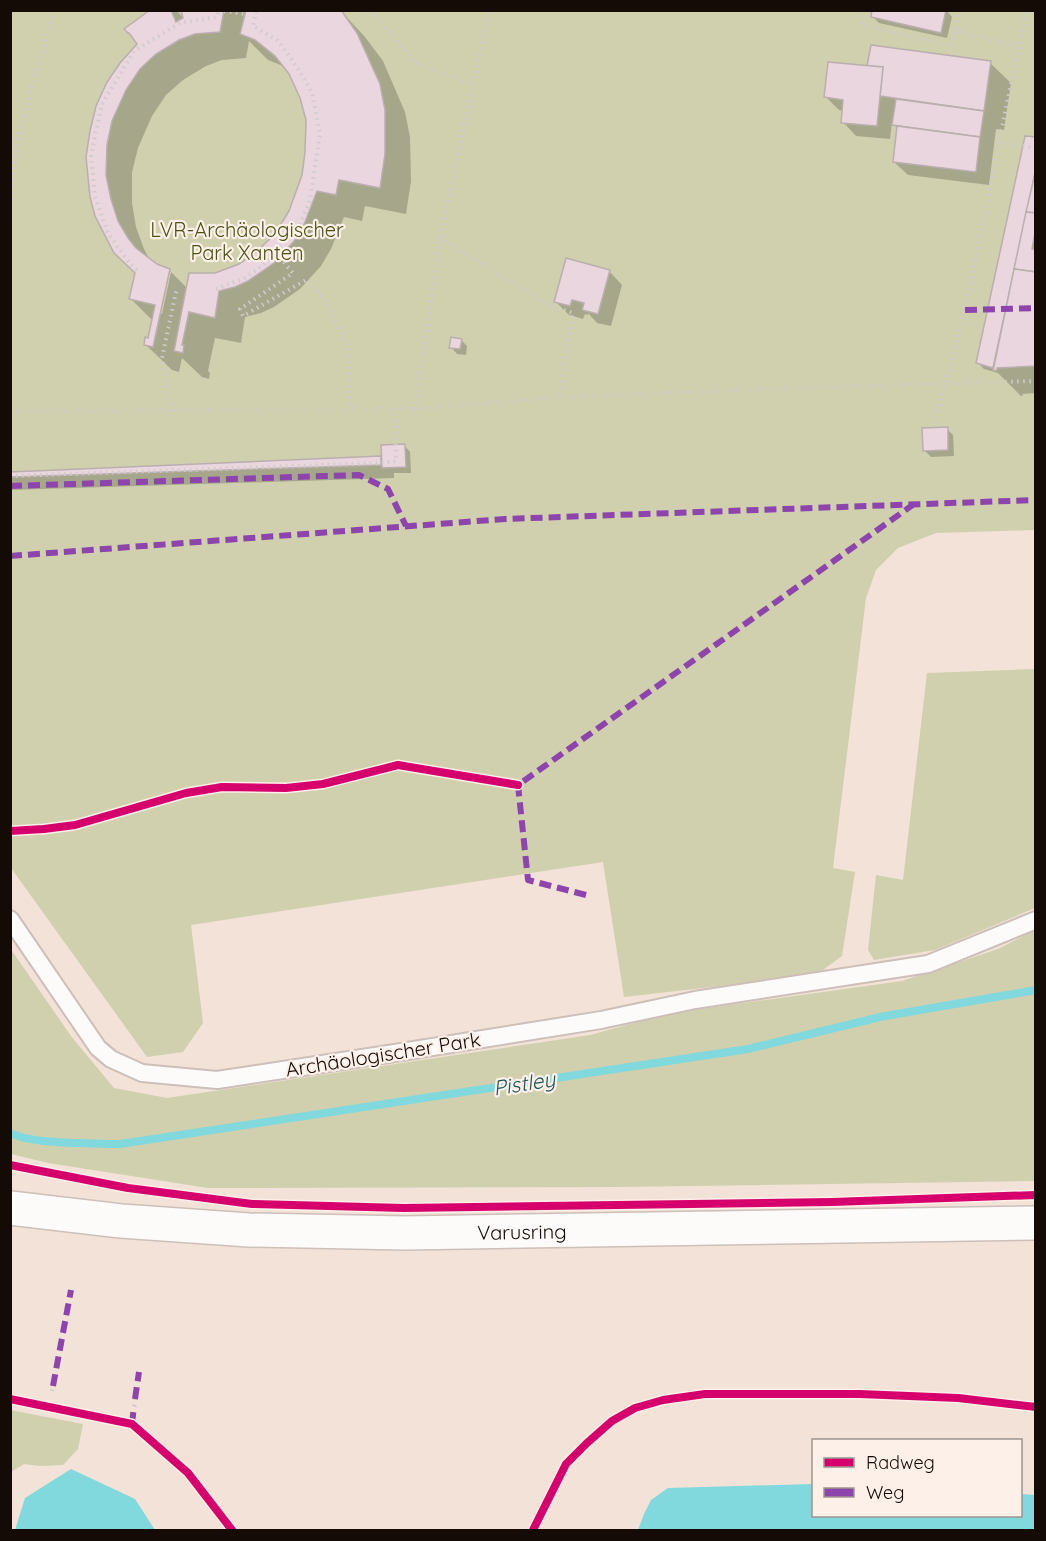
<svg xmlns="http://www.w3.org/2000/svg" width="1046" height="1541" viewBox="0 0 1046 1541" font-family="Quicksand,sans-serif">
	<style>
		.green { fill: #d0d0ae }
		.water { fill: #81d8dd }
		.shadow { fill: #0003; fill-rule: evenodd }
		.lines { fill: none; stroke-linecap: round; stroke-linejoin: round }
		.stream { stroke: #81d8dd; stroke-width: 8 }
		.building { fill: #e9d6de; stroke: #baaeae; stroke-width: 1.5 }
		.service-casing { stroke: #cdbfb9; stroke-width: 20 }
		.primary-casing { stroke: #cdbfb9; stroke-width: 36 }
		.path { stroke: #d1ccca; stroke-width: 4; stroke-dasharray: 1.5 4.5; stroke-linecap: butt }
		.service { stroke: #fdfbf9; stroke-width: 16 }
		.primary { stroke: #fdfbf9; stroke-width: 33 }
		.quiet { stroke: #8e44ad; stroke-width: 6; stroke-dasharray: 12 6; stroke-linecap: butt }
		.cycleway-casing { stroke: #fcf0e9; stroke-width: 11 }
		.cycleway { stroke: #d6006c; stroke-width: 8 }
		.labels { text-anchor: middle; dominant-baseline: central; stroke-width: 4.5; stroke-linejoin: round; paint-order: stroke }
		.park-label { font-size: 20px; fill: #485313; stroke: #fcf0e9 }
		.street-label { font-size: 20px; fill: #140b06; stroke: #fcf0e9 }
		.water-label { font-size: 21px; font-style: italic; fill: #1d5559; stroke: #fcf0e9 }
	</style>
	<rect width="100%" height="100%" fill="#f2e2d8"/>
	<g class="green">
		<path d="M 10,11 L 1035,11 L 1035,530 L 936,533 L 898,548 L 876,570 L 866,598 L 833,868 L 855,872 L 842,956 L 816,975 L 624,997 L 603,862 L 191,925 L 203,1023 L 183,1052 L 147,1057 L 11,868 Z"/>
		<path d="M 1035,669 L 1035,908 L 935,950 L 874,960 L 868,950 L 876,875 L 903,880 L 927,673 Z"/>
		<path d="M 1035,930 L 1035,1181 L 616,1187 L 208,1188 L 48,1163 L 11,1154 L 10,948 L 71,1036 L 114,1088 L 167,1098 L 590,1035 L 671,1013 L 902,981 L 998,949 Z"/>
		<path d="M 10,1410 L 83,1424 L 78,1449 L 63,1465 L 40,1466 L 24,1464 L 11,1472 Z"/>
	</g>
	<g class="water">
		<path d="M 71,1469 L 135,1499 L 155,1530 L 15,1530 L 25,1498 Z"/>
		<path d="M 813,1484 L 814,1516 L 1020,1516 L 1021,1494 L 1035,1495 L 1035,1530 L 638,1530 L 644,1514 L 651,1500 L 668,1488 Z"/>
	</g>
	<g class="shadow">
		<path d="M 153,10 L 176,10 L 185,20 L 183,10 L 340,10 L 365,37 L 383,61 L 405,112 L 410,137 L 411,181 L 406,214 L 365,206 L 362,221 L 344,217 L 331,249 L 321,266 L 300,289 L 274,307 L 261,313 L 245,317 L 241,343 L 215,338 L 208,371 L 210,373 L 209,379 L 202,377 L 182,358 L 179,372 L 172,370 L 145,344 L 149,340 L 153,321 L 130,298 L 136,273 L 88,157 L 139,44 ZM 249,41 L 268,60 L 283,66 L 286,69 L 301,97 L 307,120 L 304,175 L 290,212 L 276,235 L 257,253 L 239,265 L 216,274 L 188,289 L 171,272 L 162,314 L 159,312 L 168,272 L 171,272 L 151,262 L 144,249 L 136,227 L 132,203 L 132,172 L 138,148 L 152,116 L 166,95 L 183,80 L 206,66 L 222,60 L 246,58 Z"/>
		<path d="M 946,10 L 952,17 L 947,38 L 879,23 L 873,17 Z"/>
		<path d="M 990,63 L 1011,83 L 1004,130 L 996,129 L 989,185 L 908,175 L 894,162 L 898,129 L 892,122 L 890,139 L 856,136 L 843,122 L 844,111 L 839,110 L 826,97 L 872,68 Z"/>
		<path d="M 1036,139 L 1036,393 L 1022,394 L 1023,396 L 1021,396 L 998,373 L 984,369 L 978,363 Z"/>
		<path d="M 609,271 L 622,285 L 611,326 L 597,323 L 588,313 L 588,315 L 585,314 L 583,319 L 569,315 L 556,302 Z"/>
		<path d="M 461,340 L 467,346 L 466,355 L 457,354 L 451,347 Z"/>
		<path d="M 947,429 L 953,435 L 954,456 L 931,457 L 924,450 Z"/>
		<path d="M 404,445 L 410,452 L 411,473 L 394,473 L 394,478 L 10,490 L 10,473 L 383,458 Z"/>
	</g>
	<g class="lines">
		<path class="stream" d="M 10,1133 C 35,1145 91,1143 120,1144 L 748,1049 L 880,1017 L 1036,990"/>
	</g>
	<g class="building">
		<path d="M 150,10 L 171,10 L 176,22 L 183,18 L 181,10 L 224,10 L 220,32 L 195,34 L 179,40 L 156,54 L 140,69 L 126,90 L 112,121 L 107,145 L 106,175 L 111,199 L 118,221 L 128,238 L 136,248 L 157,264 L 170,269 L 153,347 L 144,345 L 145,337 L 148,338 L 155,305 L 129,299 L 135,273 L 114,253 L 95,216 L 90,197 L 86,157 L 90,131 L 96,106 L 107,82 L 120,63 L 137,44 L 129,33 L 128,33 L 124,29 Z"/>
		<path d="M 246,10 L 341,10 L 357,33 L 380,84 L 385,110 L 385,154 L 380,188 L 339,180 L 336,195 L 317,191 L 305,222 L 295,240 L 274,263 L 248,281 L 235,287 L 219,291 L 215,318 L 189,312 L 182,345 L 184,345 L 183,353 L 174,351 L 189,273 L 215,273 L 239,264 L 256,252 L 275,234 L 289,211 L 302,175 L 305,152 L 306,120 L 300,98 L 289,74 L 275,56 L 255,40 L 240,34 Z"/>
		<path d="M 872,10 L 946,10 L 941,33 L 871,17 Z"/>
		<path d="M 871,45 L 991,61 L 984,111 L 880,96 L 883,67 L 867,66 Z"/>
		<path d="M 828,62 L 883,67 L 877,126 L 841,123 L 843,100 L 824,97 Z"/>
		<path d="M 896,99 L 984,111 L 980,137 L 892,125 Z"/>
		<path d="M 897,126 L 980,137 L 976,172 L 893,162 Z"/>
		<path d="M 1025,136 L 1036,137 L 1036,169 L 993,368 L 976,363 Z"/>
		<path d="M 1036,169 L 1036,213 L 1026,212 Z"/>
		<path d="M 1026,212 L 1036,213 L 1036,228 L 1032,249 L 1036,250 L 1036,272 L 1014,269 Z"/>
		<path d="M 566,258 L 610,270 L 598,314 L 582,310 L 584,303 L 572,300 L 570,306 L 554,302 Z"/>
		<path d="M 1014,269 L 1036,272 L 1036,366 L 997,368 L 997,370 L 993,371 Z"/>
		<path d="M 451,337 L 462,339 L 460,349 L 449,348 Z"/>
		<path d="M 948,427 L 948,450 L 923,451 L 922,428 Z"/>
		<path d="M 405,444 L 406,467 L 382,468 L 381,445 Z"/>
		<path d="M 381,456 L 381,465 L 10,477 L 10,472 Z"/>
	</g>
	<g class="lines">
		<defs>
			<path id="service" d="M 10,919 L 98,1048 L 111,1059 L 142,1073 L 217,1080 L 395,1053 L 601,1020 L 695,1000 L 928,964 L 1036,920"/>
			<g id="primary">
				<path id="s1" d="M 10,1208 L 121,1221 L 249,1230 L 405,1233 L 1036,1223"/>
			</g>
		</defs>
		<use href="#service" class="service-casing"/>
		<use href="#primary" class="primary-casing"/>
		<g class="path">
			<path d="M 368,10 L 379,20 L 414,62 L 472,85"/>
			<path d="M 866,10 L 862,25 L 952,46 L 960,10"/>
			<path d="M 224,11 L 245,14"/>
			<path d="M 955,31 L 1019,46"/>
			<path d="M 999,142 L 1036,148"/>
			<path d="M 10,217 L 17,141 L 54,10"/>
			<path d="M 440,238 L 550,306 L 573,313 L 559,397"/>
			<path d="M 276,253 L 293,273 L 240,309 L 243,316 L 306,280 L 326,301 L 347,348 L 351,409"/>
			<path d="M 137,270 L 130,264 L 108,233 L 95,197 L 91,155 L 102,104 L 134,51 L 180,23 L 217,17 L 219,10"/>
			<path d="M 216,289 L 245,278 L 261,267 L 276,253 L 300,224 L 310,200 L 320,133 L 312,93 L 300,72 L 290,57 L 277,40 L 253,26 L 257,10"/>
			<path d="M 415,409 L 440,238 L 489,10"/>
			<path d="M 10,411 L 415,409 L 559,397 L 797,388 L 1036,381"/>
			<path d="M 170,411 L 162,358 L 177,287"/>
			<path d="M 933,423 C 976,289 995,148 1027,10"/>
			<path d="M 10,476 L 381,463 L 396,461 L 395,408"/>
			<path d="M 52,1391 L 53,1386"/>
			<path d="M 134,1406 L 135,1399"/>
		</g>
		<use href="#service" class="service"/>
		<use href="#primary" class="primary"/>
		<g class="quiet">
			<path d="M 965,310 L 1036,308"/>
			<path d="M 10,486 L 359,475 L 388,489 L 406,526"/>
			<path d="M 10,556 L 505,519 L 1036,500"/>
			<path d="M 586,895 L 528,880 L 518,785 L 914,504"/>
			<path d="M 53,1386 L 71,1290"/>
			<path d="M 135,1399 L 139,1372"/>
			<path d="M 132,1424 L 134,1406"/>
		</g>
		<defs>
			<g id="cycleway">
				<path d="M 10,831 L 44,829 L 75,825 L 186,793 L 222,787 L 286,788 L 323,784 L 398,765 L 518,785"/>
				<path d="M 10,1165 L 128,1188 L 252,1204 L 404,1208 L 832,1202 L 1036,1195"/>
				<path d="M 10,1399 L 132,1424 L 188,1473 L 232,1530"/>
				<path d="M 533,1530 L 566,1464 L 587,1443 L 612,1421 L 635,1408 L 663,1400 L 705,1394 L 860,1394 L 958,1398 L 1036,1407"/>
			</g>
		</defs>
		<use href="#cycleway" class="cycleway-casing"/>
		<use href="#cycleway" class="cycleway"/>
	</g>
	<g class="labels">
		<g class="park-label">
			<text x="247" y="229">LVR-Archäologischer<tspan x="247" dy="23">Park Xanten</tspan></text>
		</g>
		<g class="street-label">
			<text transform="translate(383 1054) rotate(-9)">Archäologischer Park</text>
			<text stroke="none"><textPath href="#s1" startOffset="513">Varusring</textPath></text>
		</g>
		<g class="water-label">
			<text transform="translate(524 1083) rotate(-9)">Pistley</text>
		</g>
	</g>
	<rect width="1046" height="1541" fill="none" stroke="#140b06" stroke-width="24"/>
	<rect x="812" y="1439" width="210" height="78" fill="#fcf0e9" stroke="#9f948e" stroke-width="1.5"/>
	<rect x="824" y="1458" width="30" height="9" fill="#d6006c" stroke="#9f948e" stroke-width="1.5"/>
	<text x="866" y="1469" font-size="18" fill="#140b06">Radweg</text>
	<rect x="824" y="1488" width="30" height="9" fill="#8e44ad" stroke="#9f948e" stroke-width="1.5"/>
	<text x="866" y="1499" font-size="18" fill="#140b06">Weg</text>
</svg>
